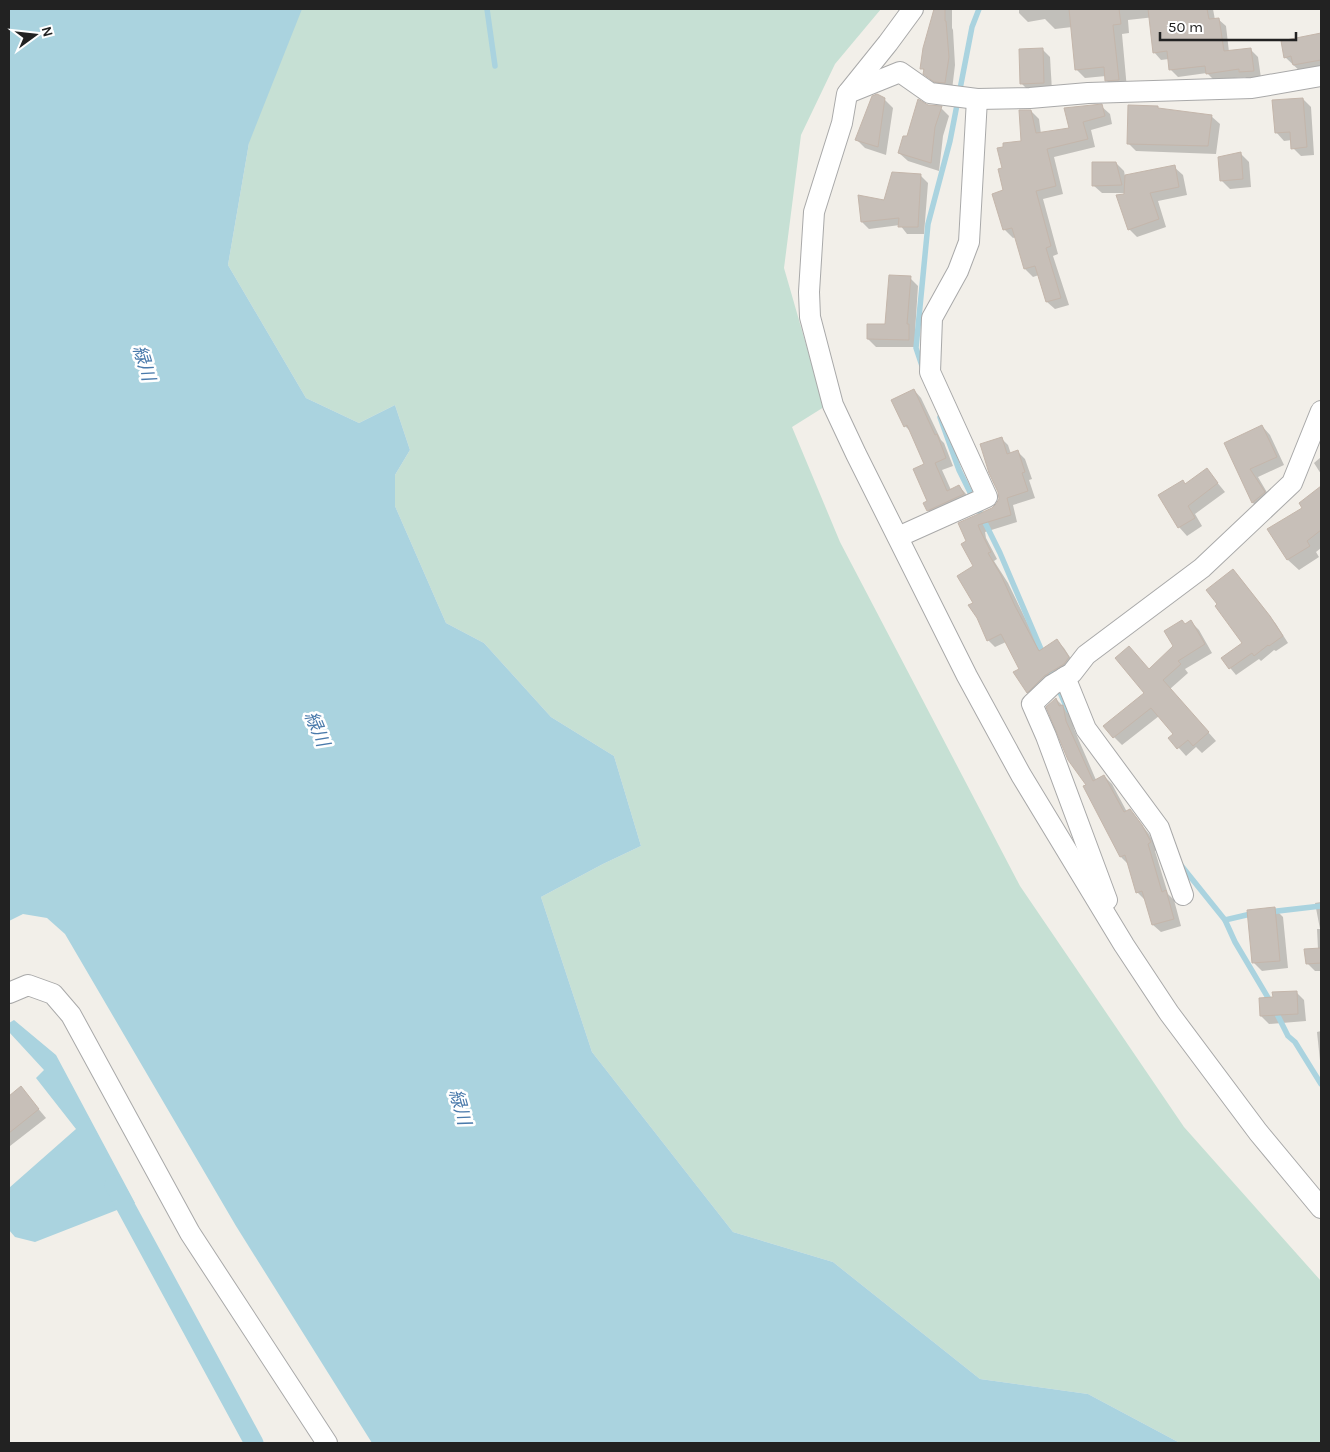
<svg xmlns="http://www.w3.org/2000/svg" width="1330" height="1452" viewBox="0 0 1330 1452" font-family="Karla,'Noto Sans JP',sans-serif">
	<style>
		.wetland { fill: #c6e0d4 }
		.water { fill: #aad3df }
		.shadow { fill: #0003 }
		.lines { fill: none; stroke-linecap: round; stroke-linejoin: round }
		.stream { stroke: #aad3df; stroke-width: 5.5 }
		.canal { stroke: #aad3df; stroke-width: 19 }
		.building { fill: #c7bfb8; stroke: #c4b6ab }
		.minor-casing { stroke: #a9a9a9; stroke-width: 22 }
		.minor { stroke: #fff; stroke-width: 20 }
		.labels { text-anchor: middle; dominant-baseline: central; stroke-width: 5; stroke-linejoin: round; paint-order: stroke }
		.water-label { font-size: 18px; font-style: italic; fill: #4a7aab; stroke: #fff }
	</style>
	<rect width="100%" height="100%" fill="#f2efe9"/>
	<path class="wetland" d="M 207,9 L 881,9 L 835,64 L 801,135 L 784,268 L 824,407 L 792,427 L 840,542 L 1020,886 L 1184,1127 L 1321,1281 L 1321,1443 L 1180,1443 L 1088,1394 L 980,1379 L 833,1262 L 733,1232 L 592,1052 L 541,897 L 603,864 L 641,846 L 614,756 L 551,717 L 484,643 L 446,623 L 395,506 L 395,475 L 410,450 L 395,405 L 359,423 L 306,398 L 228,265 L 249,143 Z"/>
	<g class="water">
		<path d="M 9,9 L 302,9 L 249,143 L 228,265 L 306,398 L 359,423 L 395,405 L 410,450 L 395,475 L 395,506 L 446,623 L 484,643 L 551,717 L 614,756 L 641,846 L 603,864 L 541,897 L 592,1052 L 733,1232 L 833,1262 L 980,1379 L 1088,1394 L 1180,1443 L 372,1443 L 236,1226 L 65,934 L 47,918 L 23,914 L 9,921 Z"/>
		<path d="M 14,1020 L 56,1055 L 135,1203 L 35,1242 L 15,1237 L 9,1230 L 9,1188 L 76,1129 L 36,1078 L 44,1070 L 9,1032 L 9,1023 Z"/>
	</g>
	<g class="shadow">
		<path d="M 935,9 L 952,9 L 952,28 L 953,30 L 955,65 L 952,90 L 943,88 L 932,81 L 922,68 L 924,48 Z"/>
		<path d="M 1019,9 L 1154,9 L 1155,17 L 1128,20 L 1129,33 L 1122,34 L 1127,89 L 1115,89 L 1106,80 L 1106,76 L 1085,78 L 1076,69 L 1072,27 L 1055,29 L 1045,19 L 1028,22 L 1019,13 Z"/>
		<path d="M 1192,9 L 1213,9 L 1215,20 L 1218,19 L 1226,26 L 1229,52 L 1251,50 L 1258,57 L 1261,78 L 1248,79 L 1245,77 L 1214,80 L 1207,73 L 1178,77 L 1170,69 L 1169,59 L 1161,60 L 1154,52 L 1194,29 Z"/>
		<path d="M 1321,35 L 1321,72 L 1304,75 L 1285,57 L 1282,42 Z"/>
		<path d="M 1042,49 L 1050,57 L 1052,91 L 1030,92 L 1022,84 Z"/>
		<path d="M 884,99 L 893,108 L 886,155 L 865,148 L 857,140 Z"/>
		<path d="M 1303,99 L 1311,107 L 1314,155 L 1301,156 L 1293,148 L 1292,140 L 1284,141 L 1276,132 Z"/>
		<path d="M 928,106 L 941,108 L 949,116 L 943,136 L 939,171 L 908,161 L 899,153 Z"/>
		<path d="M 1101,106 L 1110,114 L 1112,124 L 1091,130 L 1095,147 L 1054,157 L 1063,194 L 1043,199 L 1058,254 L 1053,256 L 1069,305 L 1055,309 L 1047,302 L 1039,275 L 1033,277 L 1025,269 L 1016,237 L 1013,238 L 1005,230 L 1004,169 L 1022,142 L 1031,111 L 1039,119 L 1041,134 L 1070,129 Z"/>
		<path d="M 1157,107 L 1160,110 L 1211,116 L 1220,124 L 1216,154 L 1136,151 L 1128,143 Z"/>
		<path d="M 1241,154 L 1249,162 L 1251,187 L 1230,189 L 1221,180 Z"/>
		<path d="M 1116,163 L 1124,171 L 1125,176 L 1174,167 L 1183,175 L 1187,195 L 1158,201 L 1166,227 L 1137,237 L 1129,229 L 1126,193 L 1102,193 L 1093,185 Z"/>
		<path d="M 920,175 L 928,183 L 924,234 L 907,234 L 900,225 L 869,229 L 862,222 L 885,202 Z"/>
		<path d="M 910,278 L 918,286 L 915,332 L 917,334 L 917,347 L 876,347 L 868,339 L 886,325 Z"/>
		<path d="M 914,390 L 921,398 L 941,440 L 944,443 L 953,466 L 942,470 L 951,490 L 959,486 L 966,494 L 971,502 L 936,518 L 928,510 L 926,465 L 913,434 L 905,426 Z"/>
		<path d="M 1262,426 L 1270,435 L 1284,465 L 1258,477 L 1272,501 L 1261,511 L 1253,503 L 1226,443 Z"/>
		<path d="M 1001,438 L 1008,445 L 1011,454 L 1018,452 L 1025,459 L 1032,479 L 1029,480 L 1035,498 L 1013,505 L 1017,522 L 985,532 L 986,538 L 997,559 L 994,561 L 1008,583 L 1041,651 L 1057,641 L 1064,648 L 1075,665 L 1035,699 L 1028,692 L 1020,669 L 1006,642 L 995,647 L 988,640 L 978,617 L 974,603 L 975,567 L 968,542 L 959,524 L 993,509 L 1000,499 Z"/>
		<path d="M 1321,457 L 1321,474 L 1314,463 Z"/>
		<path d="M 1207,470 L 1225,492 L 1195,514 L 1202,526 L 1187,536 L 1179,527 L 1160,496 L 1186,485 Z"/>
		<path d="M 1321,488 L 1321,548 L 1316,552 L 1319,557 L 1299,570 L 1288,560 L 1269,530 L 1304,508 L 1300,504 Z"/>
		<path d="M 1239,577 L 1276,624 L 1288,643 L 1276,651 L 1274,650 L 1261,661 L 1259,659 L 1236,675 L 1222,658 L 1244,643 Z"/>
		<path d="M 1191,622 L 1199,630 L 1212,653 L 1185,669 L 1188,673 L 1170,689 L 1216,741 L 1202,753 L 1196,747 L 1186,756 L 1170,738 L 1175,734 L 1159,716 L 1122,745 L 1114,737 L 1146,693 L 1150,670 L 1175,646 L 1186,625 Z"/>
		<path d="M 1056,699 L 1071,714 L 1074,729 L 1096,780 L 1104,776 L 1112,784 L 1127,812 L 1130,810 L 1149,834 L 1157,850 L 1155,851 L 1168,894 L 1174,900 L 1181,926 L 1161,932 L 1153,925 L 1145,900 L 1137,892 L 1128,864 L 1121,857 L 1085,786 L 1088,785 Z"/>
		<path d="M 1321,902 L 1321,971 L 1315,971 L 1307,963 L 1318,949 L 1317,929 L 1320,929 L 1315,903 Z"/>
		<path d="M 1275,909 L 1283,917 L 1288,968 L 1262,971 L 1254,963 Z"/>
		<path d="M 1296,992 L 1304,1000 L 1306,1021 L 1269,1024 L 1261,1016 L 1274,998 Z"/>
		<path d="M 1321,1031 L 1321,1070 L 1317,1032 Z"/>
		<path d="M 21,1088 L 46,1118 L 10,1146 L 9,1144 L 9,1098 Z"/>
	</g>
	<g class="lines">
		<g class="stream">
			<path d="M 487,9 L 495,66"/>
			<path d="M 922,366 L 916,348 L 928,224 L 950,141 L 972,27 L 979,9"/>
			<path d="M 940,417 L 959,470 L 1000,553 L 1044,656"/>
			<path d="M 1048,665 L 1065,704 L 1069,711"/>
			<path d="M 1180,864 L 1225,920 L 1235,942 L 1273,1006 L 1288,1036 L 1295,1042 L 1321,1084"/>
			<path d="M 1269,912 L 1321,906"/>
			<path d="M 1225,920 L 1255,913"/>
		</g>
		<path class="canal" d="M 114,1185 L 254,1443"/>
	</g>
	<g class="building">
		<path d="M 934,9 L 945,9 L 945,21 L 946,21 L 949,57 L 945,83 L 934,82 L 923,74 L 924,69 L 920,69 L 923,48 Z"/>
		<path d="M 1069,9 L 1119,9 L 1121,24 L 1113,25 L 1119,80 L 1105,81 L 1104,67 L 1075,70 Z"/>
		<path d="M 1148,9 L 1207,9 L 1209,19 L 1219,18 L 1224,51 L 1251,48 L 1254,71 L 1239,72 L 1239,69 L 1206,74 L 1205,66 L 1169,70 L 1167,51 L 1153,53 Z"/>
		<path d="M 1321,33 L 1321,60 L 1293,65 L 1291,56 L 1284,58 L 1281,41 Z"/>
		<path d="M 1043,48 L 1044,83 L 1020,84 L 1019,49 Z"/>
		<path d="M 877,94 L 885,98 L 878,147 L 855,140 L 872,96 Z"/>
		<path d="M 1303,98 L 1307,147 L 1291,149 L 1290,132 L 1275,133 L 1272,100 Z"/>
		<path d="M 918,99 L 928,105 L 942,106 L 935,127 L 931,163 L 898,153 L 903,136 L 907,136 Z"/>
		<path d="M 1102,104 L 1105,116 L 1083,122 L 1088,139 L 1047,149 L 1056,186 L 1036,191 L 1051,246 L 1046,248 L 1061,298 L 1046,302 L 1035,266 L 1024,269 L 1012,228 L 1003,230 L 992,194 L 1003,190 L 998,169 L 1002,168 L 997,148 L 1003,147 L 1003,143 L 1021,141 L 1019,110 L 1031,110 L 1036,133 L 1069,128 L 1064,108 Z"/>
		<path d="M 1128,105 L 1158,106 L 1158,108 L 1212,115 L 1208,146 L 1127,144 Z"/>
		<path d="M 1241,152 L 1243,179 L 1220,181 L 1218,157 Z"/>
		<path d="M 1092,162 L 1116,162 L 1122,185 L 1092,186 Z"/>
		<path d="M 1175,165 L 1179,187 L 1150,193 L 1159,219 L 1128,230 L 1116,195 L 1124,194 L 1125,175 Z"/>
		<path d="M 892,172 L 921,174 L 918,227 L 898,227 L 899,218 L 861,222 L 858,195 L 884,200 Z"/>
		<path d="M 889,275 L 911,276 L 907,324 L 909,324 L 909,340 L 867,339 L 867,324 L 885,324 Z"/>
		<path d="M 914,389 L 935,435 L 937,434 L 946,458 L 935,463 L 947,491 L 959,485 L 964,494 L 927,511 L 923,503 L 927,501 L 913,469 L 924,464 L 907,425 L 904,427 L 891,400 Z"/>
		<path d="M 1262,425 L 1277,457 L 1250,469 L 1265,492 L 1252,503 L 1224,443 Z"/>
		<path d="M 1002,437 L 1007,454 L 1018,450 L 1025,472 L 1022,473 L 1028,491 L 1007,498 L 1011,515 L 978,525 L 980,530 L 991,552 L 988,553 L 1001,575 L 1015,606 L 1039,651 L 1057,639 L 1069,657 L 1064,664 L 1044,676 L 1027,693 L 1013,672 L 1019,669 L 1001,634 L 987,641 L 977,618 L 968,605 L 973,603 L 957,576 L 973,566 L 961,544 L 966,541 L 958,523 L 992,508 L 996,504 L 999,499 L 998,492 L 989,473 L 980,444 Z"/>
		<path d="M 1207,468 L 1218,483 L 1188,506 L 1195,518 L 1178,528 L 1158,495 L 1183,480 L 1185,484 Z"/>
		<path d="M 1321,486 L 1321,530 L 1307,541 L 1310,546 L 1287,560 L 1267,529 L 1302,508 L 1299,503 Z"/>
		<path d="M 1233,569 L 1270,616 L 1283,636 L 1269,646 L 1268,645 L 1254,656 L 1252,653 L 1229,669 L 1221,658 L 1242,643 L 1215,606 L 1217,604 L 1206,590 Z"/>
		<path d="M 1182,620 L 1185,624 L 1191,620 L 1205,644 L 1178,661 L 1181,664 L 1163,680 L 1209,732 L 1193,746 L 1188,740 L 1177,749 L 1168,738 L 1173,734 L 1151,708 L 1113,738 L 1103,726 L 1144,693 L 1115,658 L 1129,646 L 1149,669 L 1173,646 L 1164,631 Z"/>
		<path d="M 1056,698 L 1059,706 L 1063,705 L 1066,721 L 1093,781 L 1104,775 L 1124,812 L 1130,809 L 1142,825 L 1151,842 L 1148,844 L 1162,892 L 1166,890 L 1174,919 L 1152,925 L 1142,891 L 1136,893 L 1125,855 L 1120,857 L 1083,786 L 1086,785 L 1068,760 L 1046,707 Z"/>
		<path d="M 1275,907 L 1280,961 L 1252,963 L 1247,910 Z"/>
		<path d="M 1321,948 L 1321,963 L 1306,964 L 1304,949 Z"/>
		<path d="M 1297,991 L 1298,1014 L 1260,1016 L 1259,998 L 1273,997 L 1272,992 Z"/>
		<path d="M 21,1086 L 39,1109 L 9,1133 L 9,1096 Z"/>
	</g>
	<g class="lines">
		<defs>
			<g id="minor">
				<path d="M 913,9 L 888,43 L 847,94 L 842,123 L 814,212 L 809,292 L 810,317 L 833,405 L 856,454 L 967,676 L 1021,775 L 1124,945 L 1169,1013 L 1258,1132 L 1321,1208"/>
				<path d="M 848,93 L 900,72 L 930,93 L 977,99 L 1030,98 L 1088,93 L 1252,88 L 1321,76"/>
				<path d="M 898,537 L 987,497 L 930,372 L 932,318 L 958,271 L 969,242 L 977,99"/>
				<path d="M 1065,677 L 1086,729 L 1159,828 L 1183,895"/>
				<path d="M 1107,900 L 1046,736 L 1032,704 L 1052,685 L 1072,673 L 1086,655 L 1202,568 L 1292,483 L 1321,411"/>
				<path d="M 9,993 L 28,985 L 53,994 L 71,1015 L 190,1233 L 327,1443"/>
			</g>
		</defs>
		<use href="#minor" class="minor-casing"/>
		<use href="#minor" class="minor"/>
	</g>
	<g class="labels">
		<g class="water-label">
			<text transform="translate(144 363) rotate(73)">緑川</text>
			<text transform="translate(317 729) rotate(67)">緑川</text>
			<text transform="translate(460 1107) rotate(74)">緑川</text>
		</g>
	</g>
	<rect width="1330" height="1452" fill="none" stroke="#222222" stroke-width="20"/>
	<g transform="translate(35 35) rotate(75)" stroke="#ffffff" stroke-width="4" paint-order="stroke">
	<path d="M0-4L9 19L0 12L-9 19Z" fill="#222222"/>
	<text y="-8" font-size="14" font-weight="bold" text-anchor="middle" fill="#222222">N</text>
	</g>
	<path d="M1160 32v8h136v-8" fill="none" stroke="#222222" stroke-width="2.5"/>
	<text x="1168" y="32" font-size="15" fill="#222222" stroke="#ffffff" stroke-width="4" paint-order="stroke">50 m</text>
</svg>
